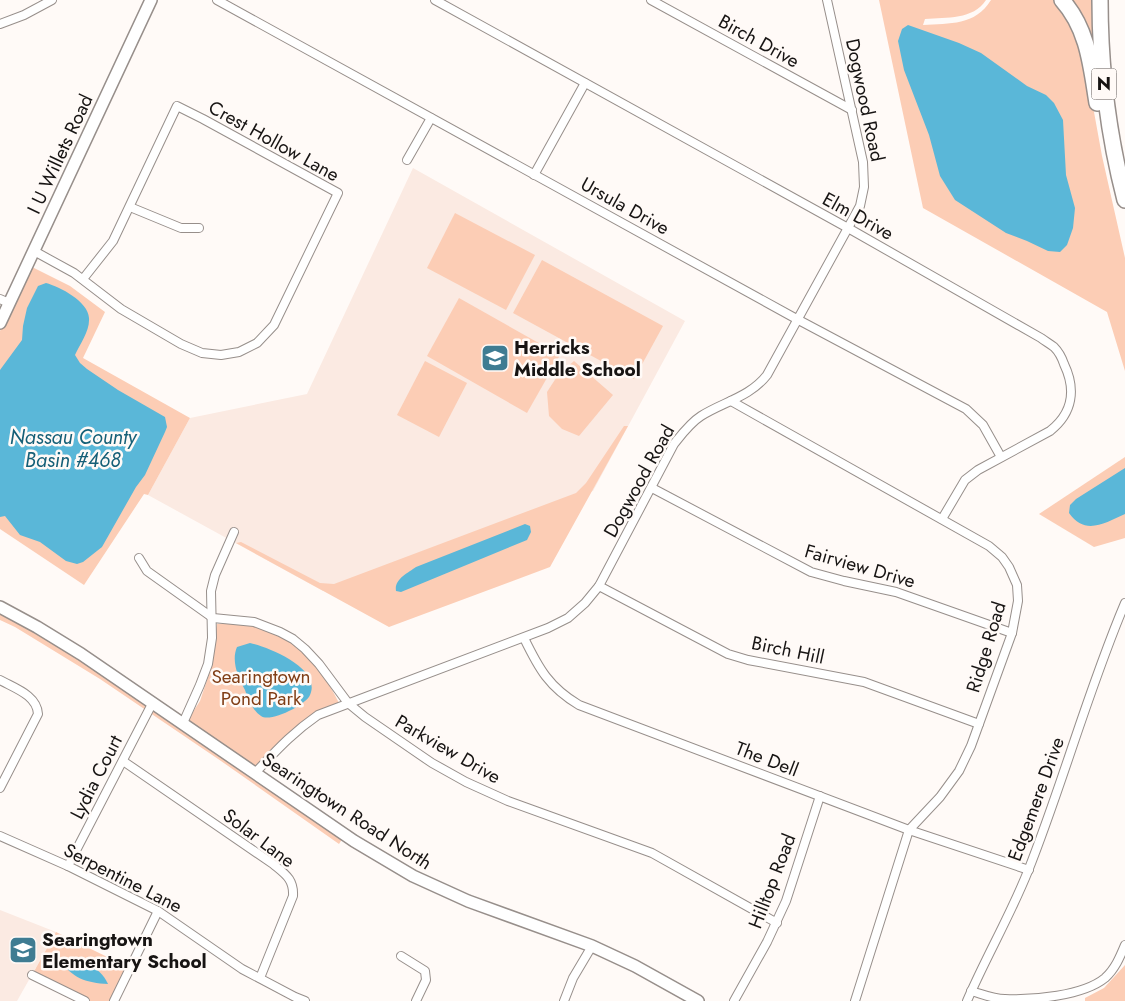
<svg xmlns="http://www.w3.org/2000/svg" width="1125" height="1001" viewBox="0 0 1125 1001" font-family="Jost,sans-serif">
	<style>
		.built { fill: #fbeae2 }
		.green { fill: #fccdb5 }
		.water { fill: #5ab7d8 }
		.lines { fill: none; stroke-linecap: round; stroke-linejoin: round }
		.minor-casing { stroke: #978f8b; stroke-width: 10 }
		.secondary-casing { stroke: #978f8b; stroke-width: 14 }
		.motorway-casing { stroke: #978f8b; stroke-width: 18 }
		.minor { stroke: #fff; stroke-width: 8 }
		.secondary { stroke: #fff; stroke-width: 11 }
		.motorway { stroke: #fff; stroke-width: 15 }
		.labels { text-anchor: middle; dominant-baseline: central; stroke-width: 5; stroke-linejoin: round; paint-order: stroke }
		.shield { fill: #fffaf7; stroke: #5d5957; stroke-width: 1 }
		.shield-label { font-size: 18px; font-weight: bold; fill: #171413 }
		.street-label { font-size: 19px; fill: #171413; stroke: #fffaf7 }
		.poi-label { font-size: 19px; font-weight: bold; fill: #171413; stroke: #fffaf7; text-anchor: start }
		.park-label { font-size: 19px; fill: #803e16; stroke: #fffaf7 }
		.water-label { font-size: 20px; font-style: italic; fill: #155f77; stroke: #fffaf7 }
	</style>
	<rect width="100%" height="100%" fill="#fffaf7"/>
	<g class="built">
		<path d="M 413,168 L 685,321 L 593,491 L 323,591 L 148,495 L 190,418 L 307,394 Z"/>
		<path d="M 0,910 L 56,932 L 17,1001 L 0,1001 Z"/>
	</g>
	<g class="green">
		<path d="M 879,0 L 986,0 C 973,20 947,17 925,19 L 923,25 C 950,23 975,26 991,0 L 1056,0 L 1085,52 L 1092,101 L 1102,156 L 1125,258 L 1125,371 L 1107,312 L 923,208 Z"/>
		<path d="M 1069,0 L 1093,0 L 1095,39 L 1090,40 Z"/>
		<path d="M 455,213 L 535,255 L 506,310 L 427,268 Z"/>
		<path d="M 542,260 L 663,326 L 634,379 L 513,313 Z"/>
		<path d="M 32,267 L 70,286 L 105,312 L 83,358 L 190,418 L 148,495 L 144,494 L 84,585 L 0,529 L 0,331 Z"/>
		<path d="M 459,298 L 560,355 L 527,413 L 427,356 Z"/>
		<path d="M 425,361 L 467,383 L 439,437 L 397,415 Z"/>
		<path d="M 574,361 L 613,395 L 579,436 L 562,429 L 549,416 L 547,392 L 558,375 Z"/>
		<path d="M 624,426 L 628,426 L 550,567 L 389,627 L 236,543 L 241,542 L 320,583 L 334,584 L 576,493 L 586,483 Z"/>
		<path d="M 1125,457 L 1125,538 L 1094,547 L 1039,514 Z"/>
		<path d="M 0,607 L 185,724 L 200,701 L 209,674 L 217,624 C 228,624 242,622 252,625 C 259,626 265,629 271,632 C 305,645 323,671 339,703 L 320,710 L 255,772 L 346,833 L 339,844 L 221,761 L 100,679 L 15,627 L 0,620 Z"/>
		<path d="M 56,932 L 130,968 L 114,1001 L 85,1001 L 32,975 Z"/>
		<path d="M 1125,965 L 1125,1001 L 1085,1001 L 1085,998 L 1104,988 Z"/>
	</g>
	<g class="water">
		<path d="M 908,25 L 959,43 L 981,53 L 1027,86 L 1046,95 L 1054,103 L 1063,120 L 1066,175 L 1075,208 L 1073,228 L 1067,245 L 1060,252 L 1048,251 L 1027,241 L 1006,233 L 955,200 L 940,176 L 929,135 L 904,70 L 898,41 L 902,29 Z"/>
		<path d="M 46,283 C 60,287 88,301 89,318 C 90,331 80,344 75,355 L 80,363 L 87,369 L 118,390 L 165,417 L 167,427 L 165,432 L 145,475 L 136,487 L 102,547 L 83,562 L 77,564 L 66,561 L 40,542 L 20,535 L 5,516 L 0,517 L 0,370 L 22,340 L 23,326 L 27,308 L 38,286 Z"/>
		<path d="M 1125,468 L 1125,514 C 1105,523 1085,536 1069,513 L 1070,505 L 1076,499 Z"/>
		<path d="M 525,524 L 530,526 L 531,532 L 527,540 L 401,592 L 396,591 C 394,579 408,573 416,567 Z"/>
		<path d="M 250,643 C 268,647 322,668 310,695 C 306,705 270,723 261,716 C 253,711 248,699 245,690 C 238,677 231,661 237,647 Z"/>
		<path d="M 60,960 C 80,961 99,964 108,984 C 86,983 72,978 60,960 Z"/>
	</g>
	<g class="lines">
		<defs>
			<g id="minor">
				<path d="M 217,0 L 793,317 L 966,409 L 983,425 L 1001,457"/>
				<path d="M 435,0 L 848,228 L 1041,338 C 1045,341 1050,344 1054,347 C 1059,352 1062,358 1064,364 C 1076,389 1073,413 1050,431 L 978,470 L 965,480 L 942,519"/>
				<path d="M 651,0 L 852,110"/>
				<path d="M 0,24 L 24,15 L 52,0"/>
				<path d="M 407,160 L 431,118"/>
				<path d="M 534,175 L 585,83"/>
				<path d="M 130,207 L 181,228 L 199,228"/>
				<path d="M 34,251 L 74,273 L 121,309 L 181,344 L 202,353 L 221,355 L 239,352 L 257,343 L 274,325 L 338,193 L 203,119 L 177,106 L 113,241 L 83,279"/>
				<path d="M 0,299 L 9,303"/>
				<path d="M 731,401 L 989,546 L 1002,557 L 1009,567 L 1017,585 L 1018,601 L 1012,633 L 971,746 L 959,771 L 940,797 L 909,830 L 855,1001"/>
				<path d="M 652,488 L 811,572 L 844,581 L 896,592 L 1012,633"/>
				<path d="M 139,558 L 147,571 L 213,618 L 254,622 L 280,632 L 293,639 L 305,649 L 319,664 L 348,703 L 365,717 L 432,763 L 466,782 L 508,801 L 652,853 L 777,923"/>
				<path d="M 599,586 L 728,654 L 748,660 L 864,682 L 979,724"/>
				<path d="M 524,638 C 539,669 549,687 579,705 L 909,830 L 1029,870"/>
				<path d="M 0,680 C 14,688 37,695 38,714 L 0,788"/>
				<path d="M 183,723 L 200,685 L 208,664 L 212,638 L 211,591 L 215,575 L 234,532"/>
				<path d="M 123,761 L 273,864 C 285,874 294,879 293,896 L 260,978"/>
				<path d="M 255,773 C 276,751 292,733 318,715 L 548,628 L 568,618 L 585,603 L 599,586 L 674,444 C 682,434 690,423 701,416 C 723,402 750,397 767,375 L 860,206 L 864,187 L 863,162 L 827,0"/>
				<path d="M 0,836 L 68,866 L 158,911 L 242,969 L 295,997 L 305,1001"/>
				<path d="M 68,866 L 153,702"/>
				<path d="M 401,956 L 425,971 L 426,980 L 416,1001"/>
				<path d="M 32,975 L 85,1001"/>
				<path d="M 971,991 C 982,994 993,999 1005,999 C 1033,1000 1083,996 1105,978 C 1115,969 1120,957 1125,945"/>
				<path d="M 114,1001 L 158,911"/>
				<path d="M 564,1001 L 573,978 L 592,946"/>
				<path d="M 734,1001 L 767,942 L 786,901 L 820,796"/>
				<path d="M 967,1001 C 986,957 1010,916 1028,871 C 1063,783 1088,690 1125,603"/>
			</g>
			<g id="secondary">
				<path d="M 0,323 L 151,0"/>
				<path d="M 0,607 L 37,627 L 81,654 L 354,841 L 413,876 L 468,901 L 592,946 L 635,966 L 698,1001"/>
			</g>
			<g id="motorway">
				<path d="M 1062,0 C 1088,29 1091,66 1097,103"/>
				<path d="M 1100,0 C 1100,68 1108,134 1125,200"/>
			</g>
		</defs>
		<use href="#minor" class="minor-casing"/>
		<use href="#secondary" class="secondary-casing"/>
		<use href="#motorway" class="motorway-casing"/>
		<use href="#minor" class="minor"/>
		<use href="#secondary" class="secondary"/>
		<use href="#motorway" class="motorway"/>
	</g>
	<defs>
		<symbol id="school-square" viewBox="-11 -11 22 22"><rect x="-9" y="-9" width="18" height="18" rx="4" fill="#3f7c92" stroke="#fffaf7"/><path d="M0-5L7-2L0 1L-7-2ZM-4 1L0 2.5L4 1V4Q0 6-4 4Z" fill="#fff"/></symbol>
	</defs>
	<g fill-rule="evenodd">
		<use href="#school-square" x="479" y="342" width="32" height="32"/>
		<use href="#school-square" x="7" y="934" width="32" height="32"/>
	</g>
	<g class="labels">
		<rect class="shield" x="1091.5" y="68.5" width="25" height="31" rx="4"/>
		<g class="shield-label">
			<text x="1104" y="84">N</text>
		</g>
		<g class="street-label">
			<text transform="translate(759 41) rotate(29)">Birch Drive</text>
			<text transform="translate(865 100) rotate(78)">Dogwood Road</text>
			<text transform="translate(274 141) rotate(29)">Crest Hollow Lane</text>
			<text transform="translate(60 154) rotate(-65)">I U Willets Road</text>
			<text transform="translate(625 206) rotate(29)">Ursula Drive</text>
			<text transform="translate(858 216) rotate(29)">Elm Drive</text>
			<text transform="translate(639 481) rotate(-61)">Dogwood Road</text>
			<text transform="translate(860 566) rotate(16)">Fairview Drive</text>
			<text transform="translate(986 647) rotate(-73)">Ridge Road</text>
			<text transform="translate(788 650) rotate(12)">Birch Hill</text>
			<text transform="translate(448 749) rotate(30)">Parkview Drive</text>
			<text transform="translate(767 759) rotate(21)">The Dell</text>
			<text transform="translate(96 777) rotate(-63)">Lydia Court</text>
			<text transform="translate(1036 799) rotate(-70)">Edgemere Drive</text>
			<text transform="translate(347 811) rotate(33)">Searingtown Road North</text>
			<text transform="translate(259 838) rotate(37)">Solar Lane</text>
			<text transform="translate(123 878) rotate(27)">Serpentine Lane</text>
			<text transform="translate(772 881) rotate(-69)">Hilltop Road</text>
		</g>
		<g class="poi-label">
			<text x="514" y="347">Herricks<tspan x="514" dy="22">Middle School</tspan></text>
			<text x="42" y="939">Searingtown<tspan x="42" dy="22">Elementary School</tspan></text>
		</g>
		<g class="park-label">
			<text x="261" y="676">Searingtown<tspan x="261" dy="22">Pond Park</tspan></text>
		</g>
		<g class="water-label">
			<text x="73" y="437">Nassau County<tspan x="73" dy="23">Basin #468</tspan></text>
		</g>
	</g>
</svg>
